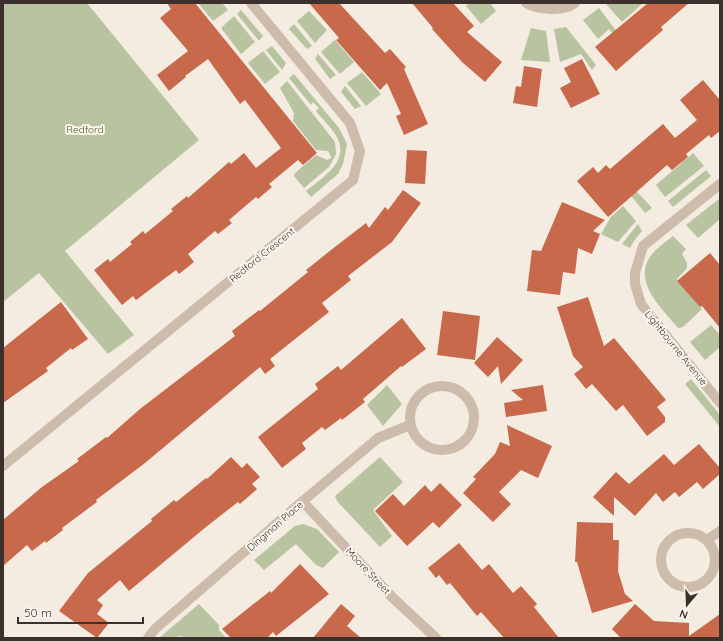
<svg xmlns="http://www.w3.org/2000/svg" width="723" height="641" viewBox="0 0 723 641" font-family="Quicksand,sans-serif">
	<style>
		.green { fill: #b8c4a0 }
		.building { fill: #c8694b }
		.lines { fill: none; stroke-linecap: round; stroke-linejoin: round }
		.minor { stroke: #cdbbac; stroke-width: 10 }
		.labels { text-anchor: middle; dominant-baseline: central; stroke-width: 4; stroke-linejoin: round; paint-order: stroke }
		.park-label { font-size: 10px; fill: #4a5a2e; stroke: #fbf5ee }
		.street-label { font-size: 10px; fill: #3b302b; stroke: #fbf5ee }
	</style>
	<rect width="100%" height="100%" fill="#f4ebe1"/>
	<g class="green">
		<path d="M 3,3 L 87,3 L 199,140 L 65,251 L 134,335 L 108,354 L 39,273 L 3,302 Z"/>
		<path d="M 198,3 L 222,3 L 228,10 L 213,21 Z"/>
		<path d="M 469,3 L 490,3 L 496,11 L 481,24 L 466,6 Z"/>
		<path d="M 643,3 L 622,22 L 606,4 L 607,3 Z"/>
		<path d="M 599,8 L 623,40 L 621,43 L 609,29 L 598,39 L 583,20 Z"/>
		<path d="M 241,10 L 263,36 L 259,41 L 237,14 Z"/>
		<path d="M 309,11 L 327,30 L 315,43 L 297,21 Z"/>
		<path d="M 234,16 L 255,42 L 241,54 L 221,28 Z"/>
		<path d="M 294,24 L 312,46 L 307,49 L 289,29 Z"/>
		<path d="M 566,27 L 596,65 L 592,70 L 581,54 L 560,62 L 554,29 Z"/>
		<path d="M 531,28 L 546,31 L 550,62 L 521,60 Z"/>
		<path d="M 335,40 L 354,62 L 340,74 L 321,52 Z"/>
		<path d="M 272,46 L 286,63 L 282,70 L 266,50 Z"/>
		<path d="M 263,51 L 280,72 L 265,84 L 248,63 Z"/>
		<path d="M 318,54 L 336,75 L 330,79 L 315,59 Z"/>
		<path d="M 362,72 L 381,94 L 366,106 L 347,83 Z"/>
		<path d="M 294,74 L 339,128 L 347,144 L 343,164 L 338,174 L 311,197 L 306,191 C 321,179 349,162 338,139 C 333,129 323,120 316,111 L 319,108 L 313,102 L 311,105 L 289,78 Z"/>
		<path d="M 287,81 L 335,142 L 336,154 L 329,167 L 304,188 L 294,176 L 295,173 L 316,155 L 327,160 L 331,158 L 331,156 L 328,151 L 316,150 L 293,121 L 294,113 L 280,88 Z"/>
		<path d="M 345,86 L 361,106 L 355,109 L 341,92 Z"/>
		<path d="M 693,153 L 704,166 L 665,197 L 656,185 Z"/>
		<path d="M 706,170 L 711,176 L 673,207 L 668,201 Z"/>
		<path d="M 627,181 L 652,208 L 645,213 L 623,186 Z"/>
		<path d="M 720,198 L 720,219 L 698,238 L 686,225 Z"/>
		<path d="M 623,206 L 636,221 L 618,242 L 601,234 L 611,217 Z"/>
		<path d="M 638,224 L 642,231 L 634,241 L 630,248 L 622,244 Z"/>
		<path d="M 673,236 L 686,249 L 682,254 L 687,263 L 687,268 L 677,279 L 702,309 L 683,327 L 678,328 C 661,307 631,281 652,254 C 658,247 667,241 673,236 Z"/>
		<path d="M 711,325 L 720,335 L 720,347 L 705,360 L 690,342 Z"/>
		<path d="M 691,379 L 720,415 L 720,427 L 685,384 Z"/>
		<path d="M 387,385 L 402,404 L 383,426 L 367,405 Z"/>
		<path d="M 380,457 L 403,482 L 373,510 L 392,536 L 380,547 L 337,501 L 335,496 Z"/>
		<path d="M 303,524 L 317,529 L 339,552 L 323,568 L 316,565 L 296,544 L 264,570 L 254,560 L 295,526 Z"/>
		<path d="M 199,604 L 219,625 L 219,630 L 226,638 L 192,638 L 178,636 L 177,638 L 159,638 Z"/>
	</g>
	<g class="building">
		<path d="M 167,3 L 195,3 L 317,153 L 303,165 L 298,160 L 269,184 L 272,187 L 258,199 L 256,197 L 229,220 L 232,223 L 218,234 L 215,231 L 188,254 L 194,262 L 179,274 L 176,270 L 136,300 L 133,296 L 122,305 L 94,270 L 108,259 L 110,262 L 132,244 L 130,242 L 143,231 L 145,234 L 173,211 L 171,209 L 187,196 L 188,198 L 229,162 L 231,164 L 244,153 L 256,168 L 281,148 L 245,100 L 240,104 L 208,59 L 185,76 L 186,77 L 169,91 L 157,75 L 188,51 L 160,18 L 171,9 Z"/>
		<path d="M 309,3 L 339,3 L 385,53 L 390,49 L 406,67 L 404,69 L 428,124 L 404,135 L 396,116 L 401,114 L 387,83 L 380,90 L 336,40 L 339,38 Z"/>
		<path d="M 412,3 L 453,3 L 474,26 L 467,32 L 502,62 L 485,82 L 462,62 L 432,29 L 433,28 Z"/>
		<path d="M 648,3 L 689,3 L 661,27 L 663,30 L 616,71 L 595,47 Z"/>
		<path d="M 582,59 L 600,94 L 571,108 L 560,88 L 571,82 L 564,68 Z"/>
		<path d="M 524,66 L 542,69 L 537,107 L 513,103 L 516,86 L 521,87 Z"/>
		<path d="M 703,80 L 720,100 L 720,131 L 711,138 L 709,135 L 686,154 L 688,157 L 672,170 L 667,165 L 608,217 L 577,181 L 593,167 L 598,173 L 606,165 L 610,169 L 663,124 L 675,138 L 697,120 L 680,100 Z"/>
		<path d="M 407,150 L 427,151 L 425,184 L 405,183 Z"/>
		<path d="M 403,190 L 421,203 L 392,242 L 348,276 L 351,280 L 322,303 L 329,312 L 270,359 L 275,366 L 265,374 L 260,367 L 145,463 L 96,500 L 97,502 L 62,528 L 63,530 L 46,543 L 45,541 L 32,551 L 27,545 L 3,566 L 3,520 L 42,487 L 79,461 L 77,459 L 106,437 L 107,438 L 140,409 L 235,336 L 232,331 L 259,310 L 260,311 L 308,272 L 306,270 L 331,250 L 366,223 L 369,228 L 385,207 L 388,210 Z"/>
		<path d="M 562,202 L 605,220 L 593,231 L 600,234 L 592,254 L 578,248 L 575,274 L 563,272 L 560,295 L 527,291 L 532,250 L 541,251 Z"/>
		<path d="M 710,253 L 720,265 L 720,328 L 702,306 L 700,307 L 677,281 Z"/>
		<path d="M 588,297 L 604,346 L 614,338 L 666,400 L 657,407 L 665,417 L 665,422 L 647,436 L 623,405 L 616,411 L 592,384 L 586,389 L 574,374 L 583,367 L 573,356 L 557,307 Z"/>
		<path d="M 61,302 L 88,339 L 72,350 L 71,348 L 46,368 L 48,371 L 3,403 L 3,348 Z"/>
		<path d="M 443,311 L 480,316 L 475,360 L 437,355 Z"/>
		<path d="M 402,318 L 426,349 L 402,367 L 401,366 L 363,399 L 365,402 L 342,420 L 341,418 L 325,430 L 322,427 L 302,443 L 306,449 L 282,468 L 258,437 L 318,389 L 315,384 L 338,366 L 341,370 Z"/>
		<path d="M 497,337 L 523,360 L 501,384 L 498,366 L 488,377 L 474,363 Z"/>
		<path d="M 543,385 L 547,411 L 506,417 L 504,403 L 523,400 L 511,390 Z"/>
		<path d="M 507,425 L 552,446 L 538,478 L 521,470 L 499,492 L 511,504 L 493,522 L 463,493 L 476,479 L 473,477 L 495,454 L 500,442 L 510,446 Z"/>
		<path d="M 699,444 L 720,468 L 720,474 L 703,489 L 697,482 L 679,497 L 675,492 L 663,502 L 656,493 L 635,516 L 614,497 L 614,516 L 593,497 L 616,472 L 629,484 L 664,454 L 674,465 Z"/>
		<path d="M 231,457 L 242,468 L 247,463 L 260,477 L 252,484 L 257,489 L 240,504 L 238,502 L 206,527 L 129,591 L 120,580 L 97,600 L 103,605 L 97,614 L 109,623 L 97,638 L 59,611 L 88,573 L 152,521 L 151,519 L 174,500 L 176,502 L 206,478 L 207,479 Z"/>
		<path d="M 440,483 L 462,505 L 439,528 L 433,522 L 407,546 L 375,511 L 393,494 L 404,506 L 425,485 L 431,492 Z"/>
		<path d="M 577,522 L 613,523 L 613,540 L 619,540 L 618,571 L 625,594 L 633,601 L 592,613 L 577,562 L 575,562 Z"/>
		<path d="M 459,543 L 482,570 L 489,564 L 513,593 L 521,586 L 537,604 L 534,607 L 559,638 L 504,638 L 481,612 L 477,616 L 450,583 L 447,585 L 439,575 L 436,578 L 428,568 Z"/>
		<path d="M 300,564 L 329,594 L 276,636 L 273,632 L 267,638 L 231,638 L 222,629 L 270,591 L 271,593 Z"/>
		<path d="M 341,604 L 355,616 L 347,626 L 361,638 L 313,638 Z"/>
		<path d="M 635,604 L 654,621 L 689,623 L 689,636 L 720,614 L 720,638 L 621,638 L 612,629 Z"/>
	</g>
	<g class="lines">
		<g class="minor">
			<path d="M 526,3 C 538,10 564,12 575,3"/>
			<path d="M 720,184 L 643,246 L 635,273 L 635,284 L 641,304 L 720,403"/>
			<circle cx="442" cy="418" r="32"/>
			<path d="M 3,466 L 353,180 L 360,151 L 350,123 L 251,3"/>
			<path d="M 303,502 L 393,598 L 436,638"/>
			<circle cx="688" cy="560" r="27"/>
			<path d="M 707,540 L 720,531"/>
			<path d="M 148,638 L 155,629 L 297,506 L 378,438 L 410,425"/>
		</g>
	</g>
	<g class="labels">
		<g class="park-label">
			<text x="85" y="129">Redford</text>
		</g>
		<g class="street-label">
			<text transform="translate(262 255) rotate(-39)">Redford Crescent</text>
			<text transform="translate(676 348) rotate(51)">Lightbourne Avenue</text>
			<text transform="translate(275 526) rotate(-41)">Dingman Place</text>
			<text transform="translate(368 571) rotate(47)">Moore Street</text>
		</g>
	</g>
	<rect width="723" height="641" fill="none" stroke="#3b302b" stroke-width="8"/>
	<g transform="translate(687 605) rotate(199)" stroke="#fbf5ee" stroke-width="3" paint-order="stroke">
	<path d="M0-3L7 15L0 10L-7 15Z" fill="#3b302b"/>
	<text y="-6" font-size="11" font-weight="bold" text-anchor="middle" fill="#3b302b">N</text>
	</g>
	<path d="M18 617v6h125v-6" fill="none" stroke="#3b302b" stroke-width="2"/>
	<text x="24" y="617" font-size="12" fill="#3b302b" stroke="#fbf5ee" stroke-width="3" paint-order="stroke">50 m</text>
</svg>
